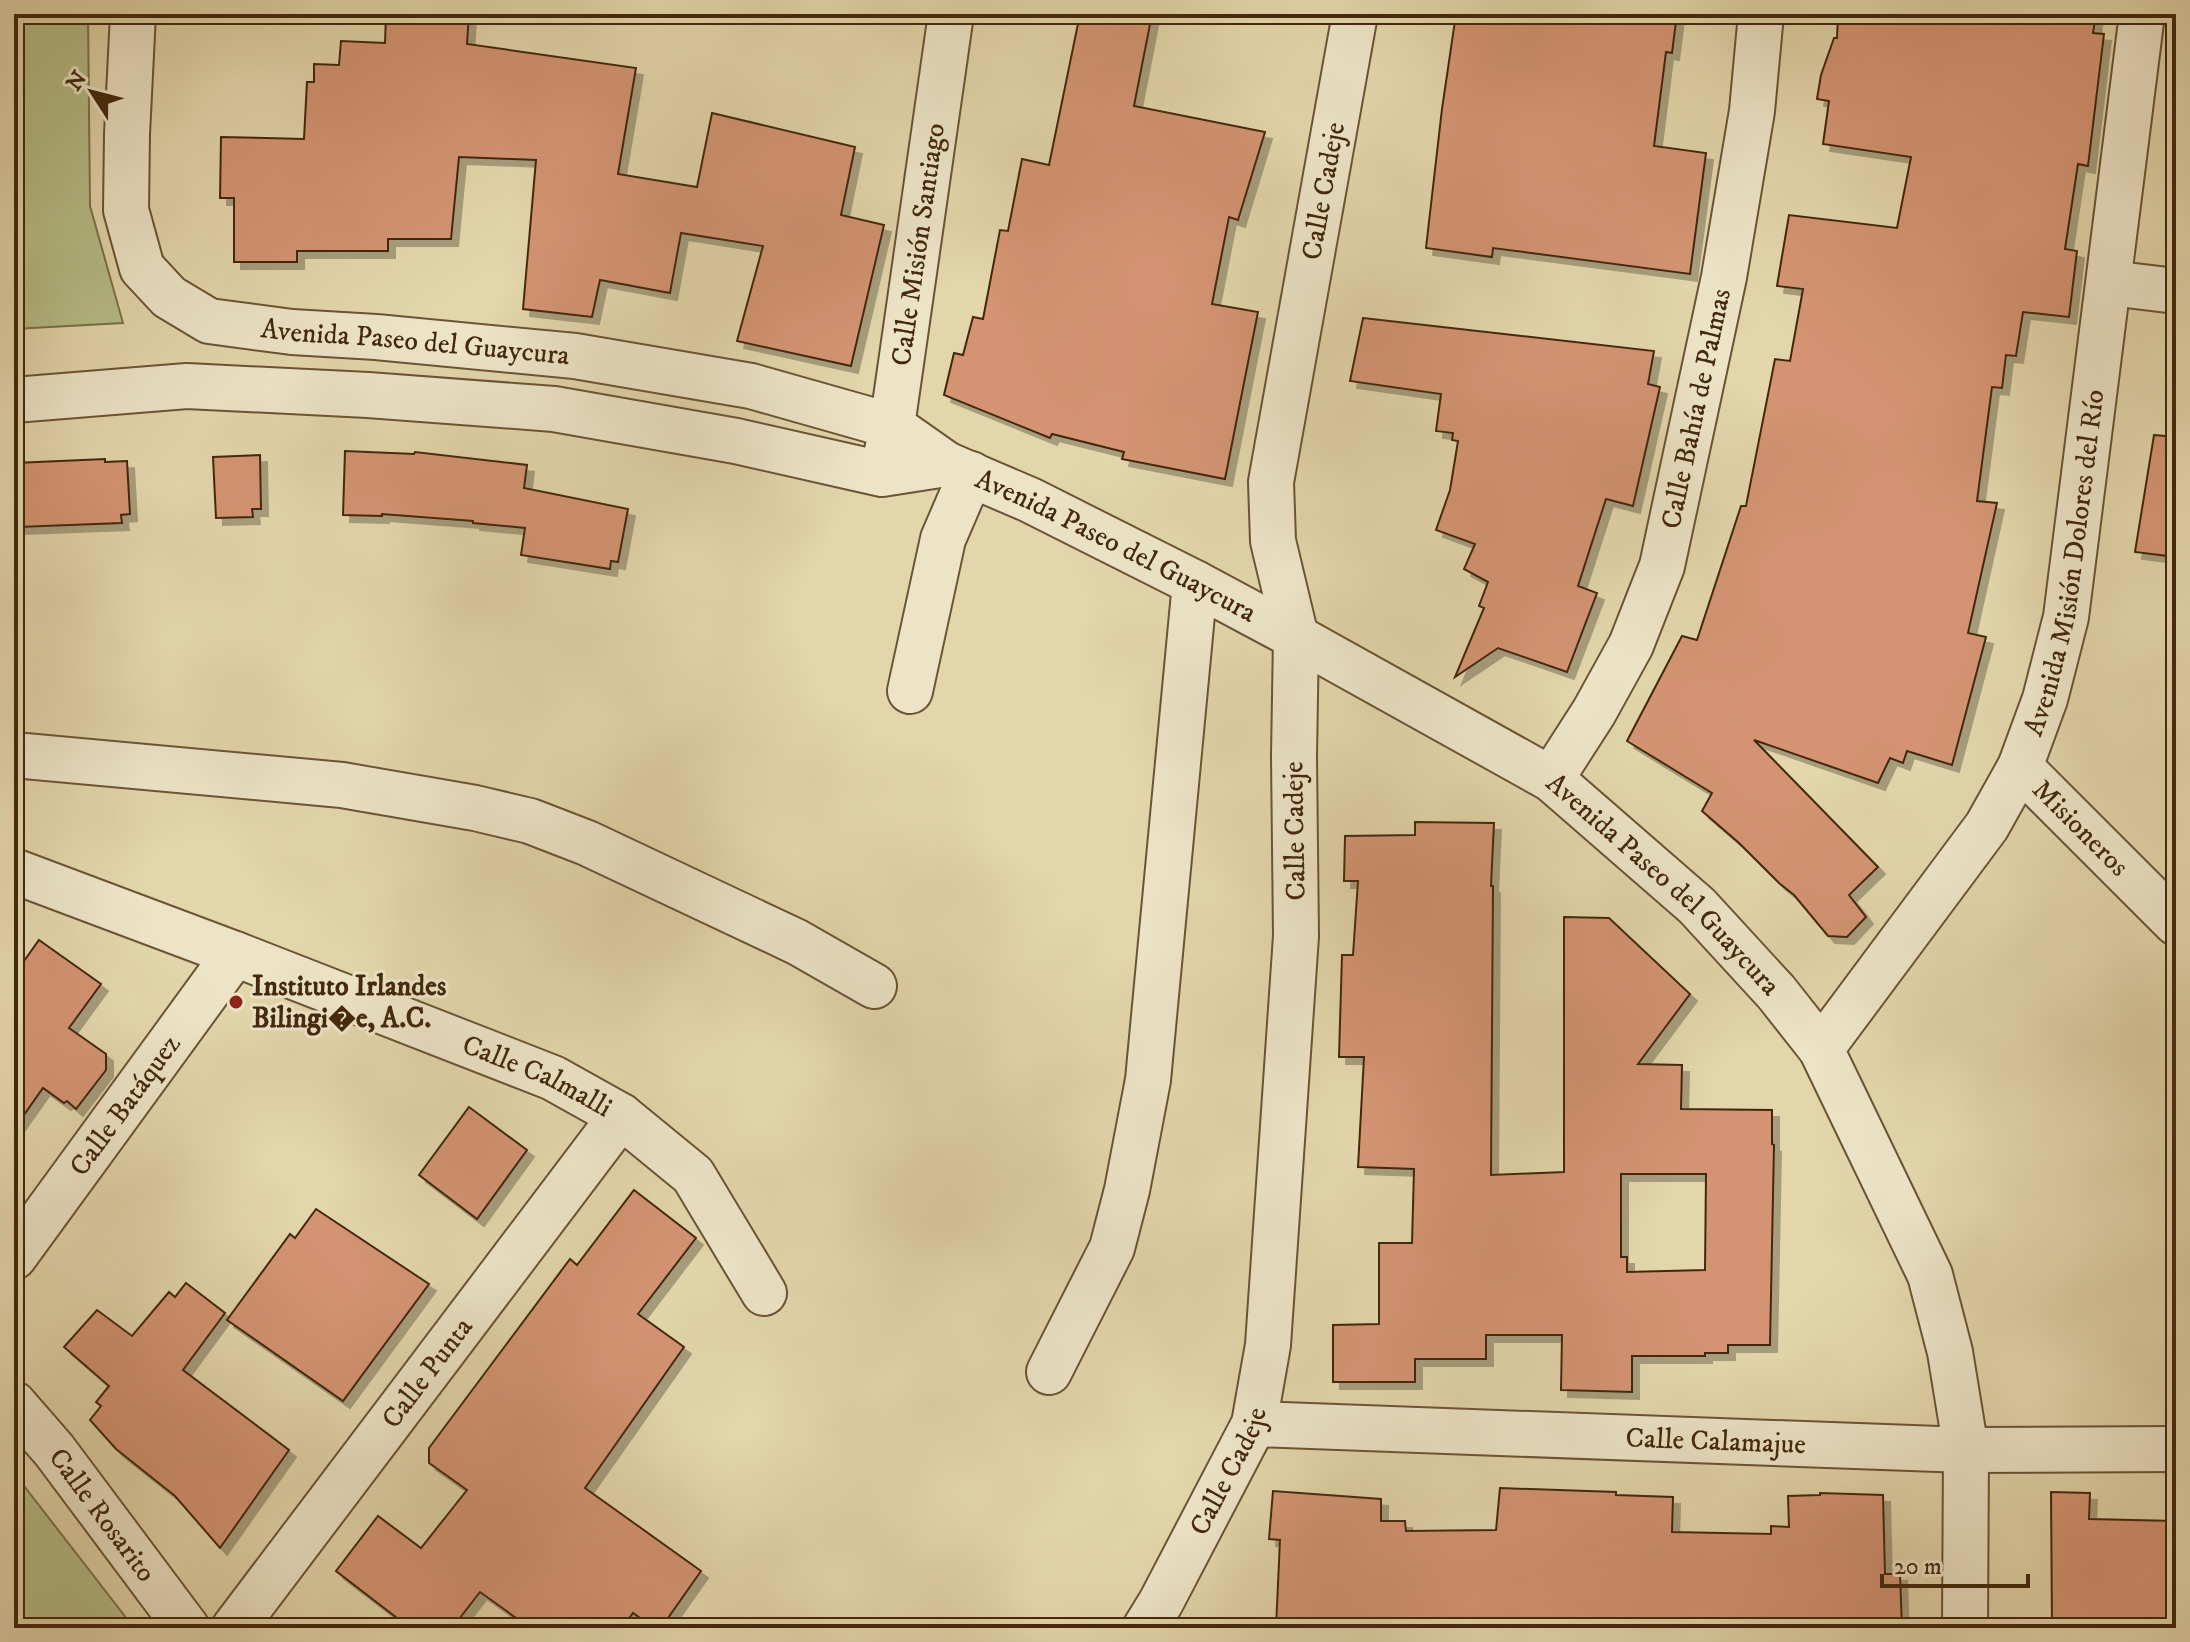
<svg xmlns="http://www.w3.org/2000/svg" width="2190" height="1642" viewBox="0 0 2190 1642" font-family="'IM FELL DW Pica',serif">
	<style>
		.green { fill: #b6bd87; stroke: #7c724a; stroke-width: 2 }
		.building { fill: #d49473; stroke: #43280c; stroke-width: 2; fill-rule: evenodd; filter: url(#shadow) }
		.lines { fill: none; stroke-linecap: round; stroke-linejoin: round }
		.minor-casing { stroke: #6b5434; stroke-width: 48 }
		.minor { stroke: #ede4c8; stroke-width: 44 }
		.poi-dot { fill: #8f2418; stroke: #ede4c8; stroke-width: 3 }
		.labels { text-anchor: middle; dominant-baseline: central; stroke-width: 6; stroke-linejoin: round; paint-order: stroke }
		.street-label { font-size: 28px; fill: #43280c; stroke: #ede4c8 }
		.poi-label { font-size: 28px; font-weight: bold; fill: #43280c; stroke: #ede4c8; text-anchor: start }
	</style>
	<defs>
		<filter id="shadow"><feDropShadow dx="7" dy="7" stdDeviation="0" flood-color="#0004"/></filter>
	</defs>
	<rect width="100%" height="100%" fill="#e3d6ab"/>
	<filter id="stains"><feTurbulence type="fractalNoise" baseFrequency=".0025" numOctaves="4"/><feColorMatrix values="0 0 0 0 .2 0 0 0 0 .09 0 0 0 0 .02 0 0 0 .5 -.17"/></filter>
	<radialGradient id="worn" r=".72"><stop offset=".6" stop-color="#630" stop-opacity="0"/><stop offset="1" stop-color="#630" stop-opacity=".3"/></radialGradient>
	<g class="green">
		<path d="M 14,14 L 88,14 L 90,206 L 123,323 L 14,329 Z"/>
		<path d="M 14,1473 L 134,1628 L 14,1628 Z"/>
	</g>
	<g class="building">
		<path d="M 386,14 L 469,14 L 467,44 L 636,68 L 618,174 L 697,187 L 712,113 L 855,147 L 841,215 L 884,225 L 851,366 L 737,341 L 763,246 L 681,233 L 670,293 L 600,280 L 592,317 L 523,309 L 536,160 L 459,157 L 451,239 L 388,239 L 388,251 L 297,251 L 297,262 L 234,262 L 234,198 L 220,198 L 221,137 L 304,139 L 307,82 L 314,82 L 314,64 L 339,65 L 341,41 L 385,43 Z"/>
		<path d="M 1080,14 L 1152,14 L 1134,106 L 1265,132 L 1238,220 L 1229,217 L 1212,304 L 1258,312 L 1225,479 L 1122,459 L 1124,452 L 1052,434 L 1050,438 L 944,395 L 954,353 L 963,355 L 973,317 L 983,319 L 1000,230 L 1008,231 L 1022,159 L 1049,165 Z"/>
		<path d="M 1456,14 L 1677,14 L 1672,53 L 1666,52 L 1654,146 L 1706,153 L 1690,274 L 1493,248 L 1492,257 L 1426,248 L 1442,109 Z"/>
		<path d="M 1838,14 L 2096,14 L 2093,33 L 2104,34 L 2088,166 L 2078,164 L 2065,249 L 2077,251 L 2069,317 L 2023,312 L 2016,356 L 2006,355 L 2002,388 L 1992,387 L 1977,501 L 1997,503 L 1968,633 L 1986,637 L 1952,765 L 1907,751 L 1903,763 L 1890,758 L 1878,783 L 1754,740 L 1878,867 L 1849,895 L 1866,917 L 1847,937 L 1828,936 L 1794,895 L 1779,883 L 1739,843 L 1702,811 L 1712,793 L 1627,741 L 1682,636 L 1697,640 L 1741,506 L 1746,506 L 1775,359 L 1790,361 L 1803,289 L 1777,286 L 1789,215 L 1897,228 L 1911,157 L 1823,144 L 1829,101 L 1817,99 L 1821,75 L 1834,38 L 1837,38 Z"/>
		<path d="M 1363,318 L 1654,351 L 1648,384 L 1660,387 L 1633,506 L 1606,499 L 1578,586 L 1597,593 L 1567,672 L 1498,648 L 1455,677 L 1484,608 L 1479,606 L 1488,582 L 1464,569 L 1475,544 L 1436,530 L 1450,490 L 1458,441 L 1452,440 L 1453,433 L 1436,431 L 1441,394 L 1350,381 Z"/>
		<path d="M 2154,435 L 2176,437 L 2176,557 L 2135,552 Z"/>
		<path d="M 345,451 L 414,454 L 415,452 L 527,465 L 524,488 L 628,509 L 618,562 L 611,561 L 610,569 L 521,555 L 525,528 L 473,523 L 473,521 L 382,514 L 382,516 L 343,515 Z"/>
		<path d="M 260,455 L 261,509 L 252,509 L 253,517 L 216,518 L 213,457 Z"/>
		<path d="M 105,459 L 105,462 L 127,461 L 130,514 L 121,515 L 122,523 L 18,527 L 15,463 Z"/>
		<path d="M 1415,822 L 1494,823 L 1491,886 L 1493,886 L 1491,1175 L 1564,1172 L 1564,917 L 1609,918 L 1690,994 L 1638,1064 L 1682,1065 L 1681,1109 L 1772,1110 L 1772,1144 L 1774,1145 L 1770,1345 L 1728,1345 L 1728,1353 L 1705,1353 L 1705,1356 L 1632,1356 L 1632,1392 L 1561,1390 L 1562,1335 L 1486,1335 L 1486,1359 L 1415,1359 L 1415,1382 L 1333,1382 L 1333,1325 L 1379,1324 L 1379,1243 L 1412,1243 L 1414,1169 L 1358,1167 L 1364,1057 L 1339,1057 L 1342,955 L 1353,955 L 1358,881 L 1344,881 L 1345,836 L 1415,835 ZM 1621,1174 L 1706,1174 L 1705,1270 L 1627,1272 L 1627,1257 L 1621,1257 Z"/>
		<path d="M 39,940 L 101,984 L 69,1028 L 106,1054 L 106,1070 L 76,1109 L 67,1101 L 64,1103 L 43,1088 L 14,1129 L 14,975 Z"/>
		<path d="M 469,1107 L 527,1150 L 477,1219 L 419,1175 Z"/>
		<path d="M 634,1190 L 696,1238 L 638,1314 L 684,1347 L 585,1488 L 701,1571 L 661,1628 L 654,1628 L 633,1613 L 622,1628 L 530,1628 L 480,1592 L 452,1628 L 410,1628 L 336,1571 L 378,1516 L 421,1548 L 467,1490 L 429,1463 L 429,1448 L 570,1259 L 577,1265 Z"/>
		<path d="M 316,1209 L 429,1284 L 343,1401 L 227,1320 L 290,1234 L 295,1238 Z"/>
		<path d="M 186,1283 L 225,1313 L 183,1370 L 289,1450 L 220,1548 L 175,1496 L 116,1449 L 90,1420 L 101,1406 L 96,1402 L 109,1386 L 64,1347 L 97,1310 L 132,1336 L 169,1292 L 175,1297 Z"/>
		<path d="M 1500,1488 L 1616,1492 L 1616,1495 L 1673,1497 L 1672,1532 L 1771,1534 L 1771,1526 L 1789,1527 L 1788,1496 L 1820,1495 L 1820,1493 L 1883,1495 L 1885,1574 L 1900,1574 L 1902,1628 L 1459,1628 L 1459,1623 L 1379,1623 L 1379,1628 L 1276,1628 L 1280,1540 L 1269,1539 L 1273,1491 L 1381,1499 L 1381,1521 L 1405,1521 L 1406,1531 L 1496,1530 Z"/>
		<path d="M 2051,1492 L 2090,1493 L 2089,1519 L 2176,1521 L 2176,1628 L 2052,1628 Z"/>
	</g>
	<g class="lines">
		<defs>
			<g id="minor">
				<path id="s1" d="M 133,14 L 127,134 L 126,210 L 142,268 L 169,297 L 209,321 L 292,332 L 376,337 L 575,356 L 751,386 L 892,426 L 946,464 L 1030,500 L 1195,583 L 1296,637 L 1551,779 L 1697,906 L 1776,992 L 1821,1049 L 1930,1275 L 1950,1352 L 1966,1450 L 1965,1628"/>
				<path d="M 2110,283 L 2176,291"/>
				<path d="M 14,400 L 187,386 L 368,395 L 554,409 L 736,441 L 882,474 L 946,464"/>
				<path id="s2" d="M 886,456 L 892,426 L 951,14"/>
				<path d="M 910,691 L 943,539 L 971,474"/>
				<path d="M 14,755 L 342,785 L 475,808 L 530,821 L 587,843 L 797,942 L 874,986"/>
				<path id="s3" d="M 2020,767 L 2176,923"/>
				<path id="s4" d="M 1551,779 L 1594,712 L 1631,645 L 1662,566 L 1724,277 L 1752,111 L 1761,14"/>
				<path id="s5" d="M 14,871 L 235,954 L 553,1078 L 621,1116 L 693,1175 L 764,1293"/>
				<path id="s6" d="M 1821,1049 L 1987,826 L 2020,767 L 2045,699 L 2066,617 L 2142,14"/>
				<path id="s7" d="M 14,1257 L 235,954"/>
				<path d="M 1049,1372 L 1112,1248 L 1127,1190 L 1148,1080 L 1195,583"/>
				<path id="s8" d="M 14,1404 L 54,1450 L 187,1628"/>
				<path id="s9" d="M 1254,1424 L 1966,1450 L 2176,1449"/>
				<path id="s10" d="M 234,1628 L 621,1116"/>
				<path id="s11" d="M 1145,1628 L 1161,1602 L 1254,1424 L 1268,1345 L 1296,936 L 1294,756 L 1296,637 L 1273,541 L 1271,482 L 1355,14"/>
			</g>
		</defs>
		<use href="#minor" class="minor-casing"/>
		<use href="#minor" class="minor"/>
	</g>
	<circle class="poi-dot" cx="236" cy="1002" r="8"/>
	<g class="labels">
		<g class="street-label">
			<text stroke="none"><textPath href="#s11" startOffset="1474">Calle Cadeje</textPath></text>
			<text stroke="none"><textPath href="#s2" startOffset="214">Calle Misión Santiago</textPath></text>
			<text stroke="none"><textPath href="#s1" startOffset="550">Avenida Paseo del Guaycura</textPath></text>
			<text stroke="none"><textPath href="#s4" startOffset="402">Calle Bahía de Palmas</textPath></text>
			<text stroke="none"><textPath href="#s1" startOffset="1290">Avenida Paseo del Guaycura</textPath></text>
			<text stroke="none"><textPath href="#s6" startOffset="556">Avenida Misión Dolores del Río</textPath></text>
			<text stroke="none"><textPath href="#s3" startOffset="86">Misioneros</textPath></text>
			<text transform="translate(1295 831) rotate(-91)">Calle Cadeje</text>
			<text stroke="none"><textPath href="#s1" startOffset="1938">Avenida Paseo del Guaycura</textPath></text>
			<text stroke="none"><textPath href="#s5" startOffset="562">Calle Calmalli</textPath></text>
			<text stroke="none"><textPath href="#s7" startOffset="188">Calle Batáquez</textPath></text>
			<text stroke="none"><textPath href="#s10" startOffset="320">Calle Punta</textPath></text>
			<text stroke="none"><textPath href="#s9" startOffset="462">Calle Calamajue</textPath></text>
			<text stroke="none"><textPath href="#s11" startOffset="178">Calle Cadeje</textPath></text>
			<text stroke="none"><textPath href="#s8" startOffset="142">Calle Rosarito</textPath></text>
		</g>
		<g class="poi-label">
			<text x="252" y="986">Instituto Irlandes<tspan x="252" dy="32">Bilingi�e, A.C.</tspan></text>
		</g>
	</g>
	<rect width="2190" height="1642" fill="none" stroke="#e3d6ab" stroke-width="48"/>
	<rect x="16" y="16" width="2158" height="1610" fill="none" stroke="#43280c" stroke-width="4"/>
	<rect x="24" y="24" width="2142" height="1594" fill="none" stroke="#43280c" stroke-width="2"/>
	<g transform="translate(92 92) rotate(306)" stroke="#ede4c8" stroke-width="6" paint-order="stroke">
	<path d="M0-6L14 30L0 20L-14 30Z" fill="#43280c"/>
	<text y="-12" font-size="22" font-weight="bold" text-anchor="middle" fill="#43280c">N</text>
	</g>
	<path d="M1882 1574v12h146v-12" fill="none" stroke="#43280c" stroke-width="4"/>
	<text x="1894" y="1574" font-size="24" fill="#43280c" stroke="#ede4c8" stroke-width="6" paint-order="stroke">20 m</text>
	<rect width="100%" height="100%" filter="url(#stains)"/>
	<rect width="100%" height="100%" fill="url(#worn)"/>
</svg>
